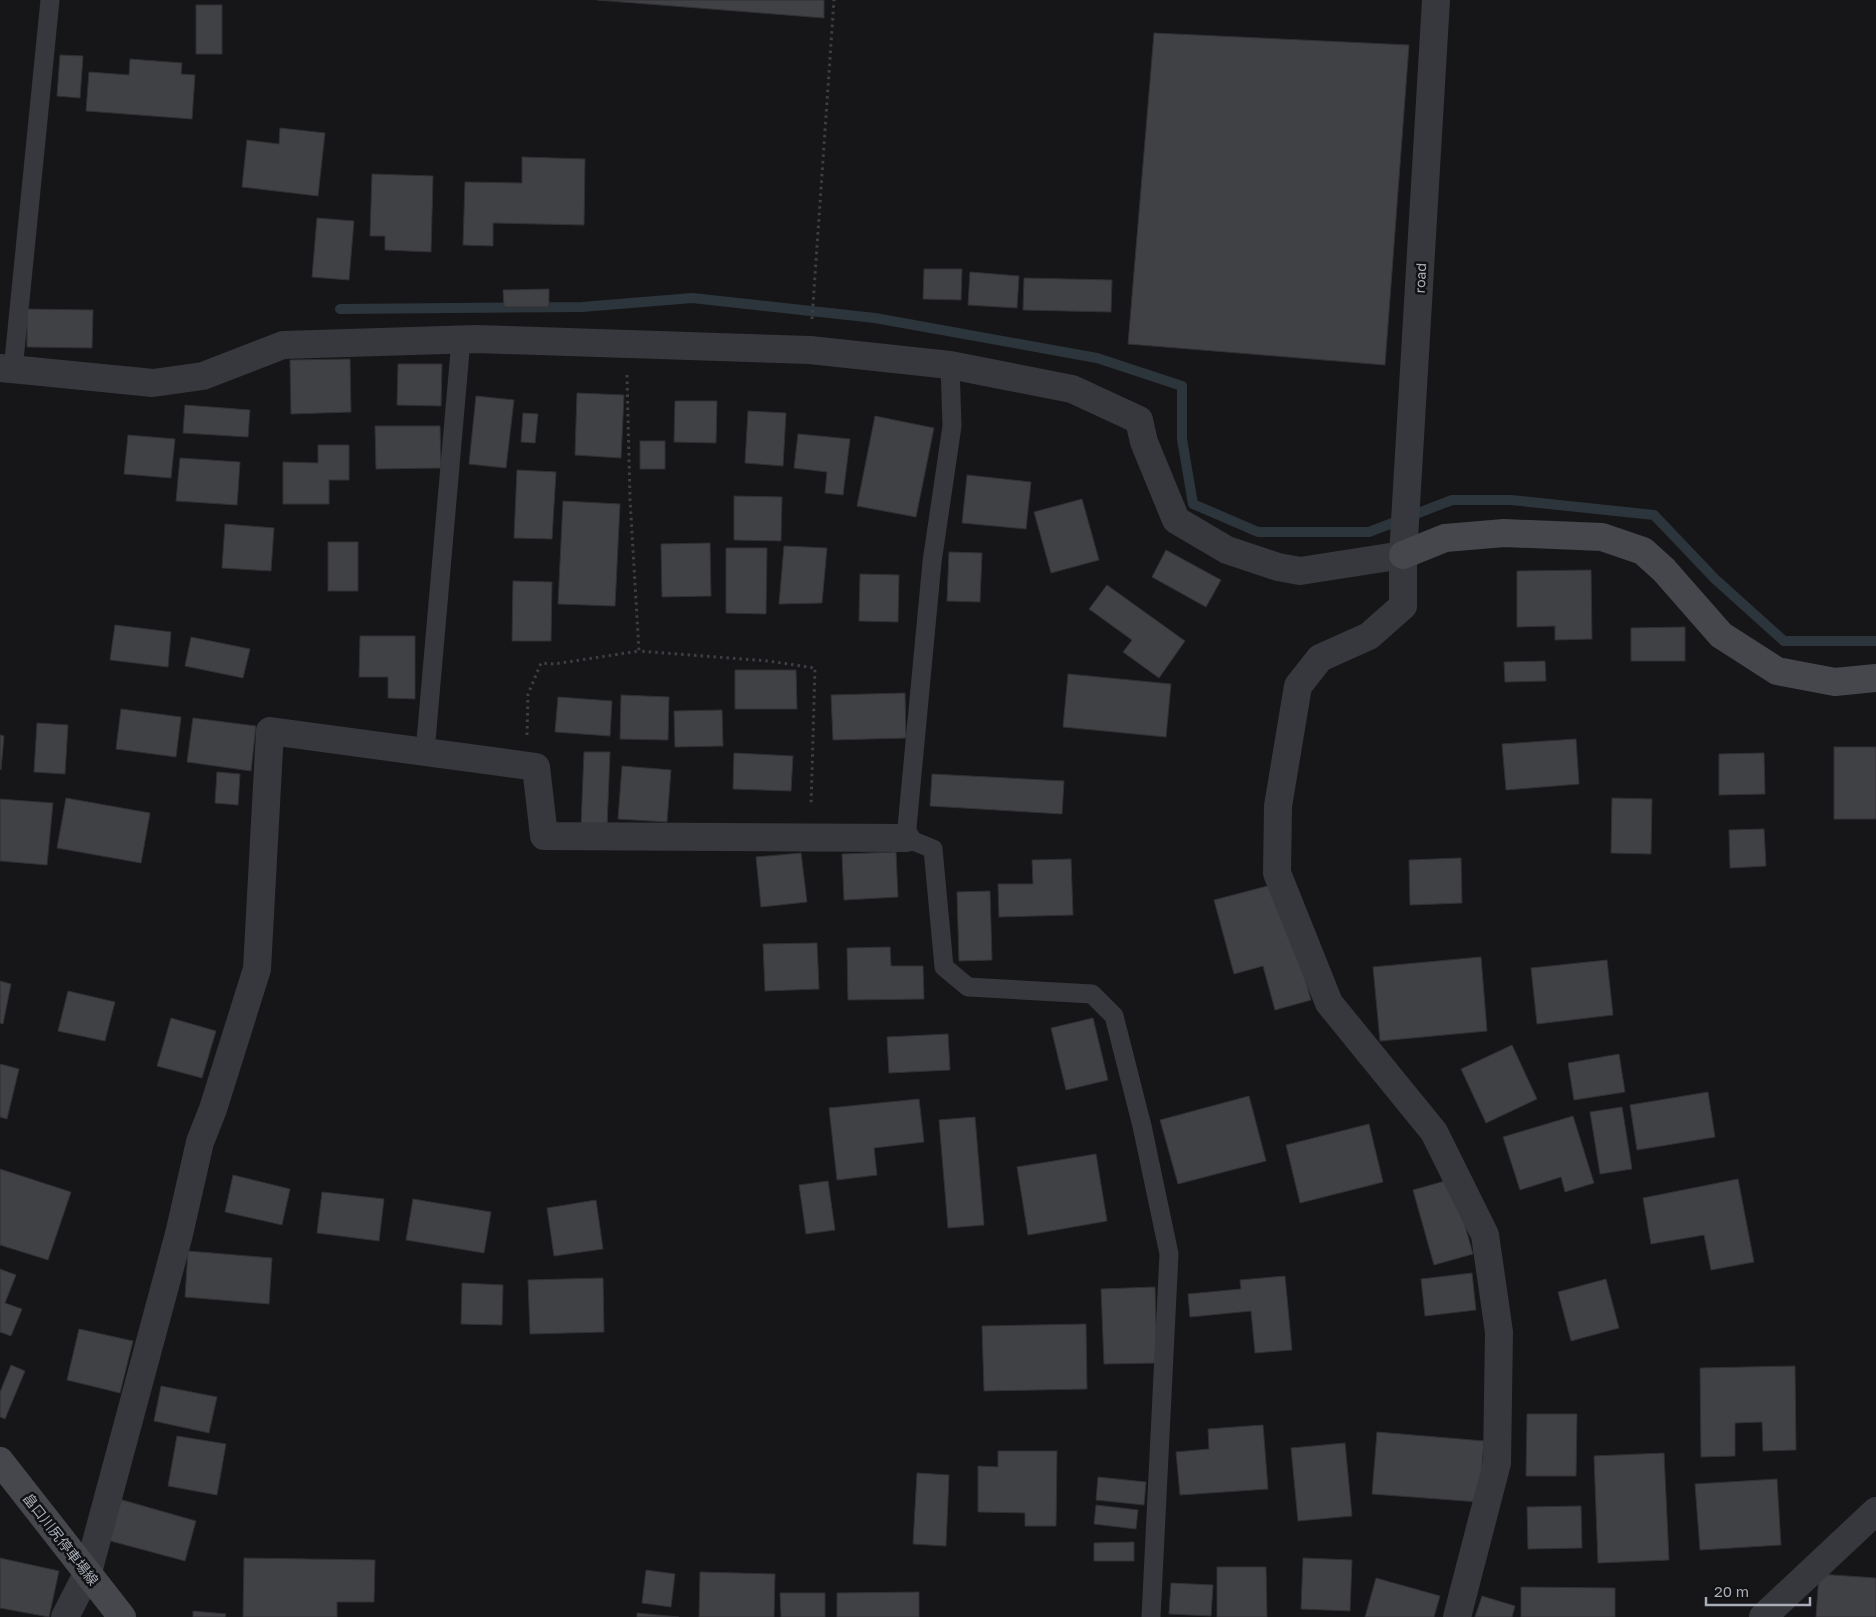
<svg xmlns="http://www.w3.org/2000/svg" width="1876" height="1617" viewBox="0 0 1876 1617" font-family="'Golos Text','Noto Sans JP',sans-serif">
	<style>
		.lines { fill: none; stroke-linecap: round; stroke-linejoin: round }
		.stream { stroke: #2c353c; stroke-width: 10 }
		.building { fill: #404145; stroke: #303034 }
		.path { stroke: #3d3f44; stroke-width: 3; stroke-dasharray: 2.5 4; stroke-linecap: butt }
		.lane { stroke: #37383d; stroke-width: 19 }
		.street { stroke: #37383d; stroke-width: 28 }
		.secondary { stroke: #45474d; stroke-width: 28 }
		.labels { text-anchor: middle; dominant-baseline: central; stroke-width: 5; stroke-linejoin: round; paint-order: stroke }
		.street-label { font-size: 14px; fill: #a8adb8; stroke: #111113 }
	</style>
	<rect width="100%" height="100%" fill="#161618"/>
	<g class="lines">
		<path class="stream" d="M 340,309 L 582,307 L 692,298 L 875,318 L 1097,358 L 1182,386 L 1182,439 L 1193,504 L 1258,532 L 1369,532 L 1452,500 L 1511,500 L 1654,515 L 1715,579 L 1784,641 L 1876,641"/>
	</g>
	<g class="building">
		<path d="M 597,0 L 824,0 L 824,18 Z"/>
		<rect x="196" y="5" width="26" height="49"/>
		<path d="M 1154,33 L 1409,45 L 1385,365 L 1128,344 Z"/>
		<path d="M 60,55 L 83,56 L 80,98 L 57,96 Z"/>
		<path d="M 130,59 L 182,63 L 181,74 L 195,75 L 192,119 L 86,111 L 89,72 L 129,75 Z"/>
		<path d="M 280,128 L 325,133 L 318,196 L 242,187 L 247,140 L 279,144 Z"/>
		<path d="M 522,157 L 585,159 L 584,225 L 493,223 L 493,246 L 463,245 L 465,182 L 522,183 Z"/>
		<path d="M 372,174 L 433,176 L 431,252 L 385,250 L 385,236 L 370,236 Z"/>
		<path d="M 317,218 L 354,221 L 349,280 L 312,277 Z"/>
		<path d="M 924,269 L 962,269 L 961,300 L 923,299 Z"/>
		<path d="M 970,272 L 1019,276 L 1017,308 L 968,305 Z"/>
		<path d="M 1024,278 L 1112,280 L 1111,312 L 1023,310 Z"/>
		<path d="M 549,289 L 549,307 L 504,307 L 503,290 Z"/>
		<path d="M 27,309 L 93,310 L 92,348 L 27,347 Z"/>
		<path d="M 350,359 L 351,412 L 291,414 L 290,360 Z"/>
		<path d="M 398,364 L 442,364 L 441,406 L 397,405 Z"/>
		<path d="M 577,393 L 624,395 L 621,458 L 575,455 Z"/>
		<path d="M 476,396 L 514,400 L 506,468 L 469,464 Z"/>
		<path d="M 675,401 L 717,401 L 716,443 L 674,442 Z"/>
		<path d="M 185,405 L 250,410 L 248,437 L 183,433 Z"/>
		<path d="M 748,411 L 786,413 L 783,466 L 745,463 Z"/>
		<path d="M 523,413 L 538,414 L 535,443 L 521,442 Z"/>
		<path d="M 875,416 L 934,428 L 916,517 L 857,506 Z"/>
		<path d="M 375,426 L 440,426 L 441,468 L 376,469 Z"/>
		<path d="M 798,434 L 850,439 L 843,495 L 825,493 L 827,472 L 794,468 Z"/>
		<path d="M 128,435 L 175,439 L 171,478 L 124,474 Z"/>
		<rect x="640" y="441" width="25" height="28"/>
		<path d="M 318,445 L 349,445 L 349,480 L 329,480 L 329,504 L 283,504 L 283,462 L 318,463 Z"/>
		<path d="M 180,458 L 240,462 L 237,505 L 176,501 Z"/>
		<path d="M 517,470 L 556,472 L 552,539 L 514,538 Z"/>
		<path d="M 967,475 L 1031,482 L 1026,529 L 962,523 Z"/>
		<path d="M 734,496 L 782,497 L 781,541 L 734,540 Z"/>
		<path d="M 1082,499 L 1099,560 L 1051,573 L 1034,512 Z"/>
		<path d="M 563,501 L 620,504 L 615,606 L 558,604 Z"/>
		<path d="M 225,524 L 274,528 L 271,571 L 222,568 Z"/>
		<rect x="328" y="542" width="30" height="49"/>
		<path d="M 710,543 L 711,596 L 662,597 L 661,544 Z"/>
		<path d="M 784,546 L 827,548 L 822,603 L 779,604 Z"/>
		<path d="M 726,548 L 767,548 L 766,614 L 726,613 Z"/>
		<path d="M 1166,550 L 1221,580 L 1206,607 L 1152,577 Z"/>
		<path d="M 949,552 L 982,553 L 980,602 L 947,601 Z"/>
		<path d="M 1591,570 L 1592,639 L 1555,640 L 1555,626 L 1517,627 L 1517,571 Z"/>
		<path d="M 860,574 L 899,575 L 898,622 L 859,621 Z"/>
		<path d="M 513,581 L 552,582 L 551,641 L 512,641 Z"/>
		<path d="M 1107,585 L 1185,641 L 1159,678 L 1123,652 L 1132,640 L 1089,609 Z"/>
		<path d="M 115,625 L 171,632 L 168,667 L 110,660 Z"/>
		<path d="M 1685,627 L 1685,661 L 1631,661 L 1631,628 Z"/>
		<path d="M 360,636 L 415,636 L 415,699 L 388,698 L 388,677 L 359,677 Z"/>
		<path d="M 191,637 L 250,649 L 243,678 L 185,666 Z"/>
		<path d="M 1545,661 L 1546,681 L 1505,682 L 1504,662 Z"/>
		<path d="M 735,670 L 796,670 L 797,709 L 735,709 Z"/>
		<path d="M 1068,674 L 1171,684 L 1166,737 L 1063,727 Z"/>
		<path d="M 905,693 L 906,738 L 833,740 L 831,695 Z"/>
		<path d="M 621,695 L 669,697 L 668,740 L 620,739 Z"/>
		<path d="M 558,697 L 612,701 L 610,736 L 555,732 Z"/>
		<path d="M 121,709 L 181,717 L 176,757 L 116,749 Z"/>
		<path d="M 722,710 L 723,746 L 675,747 L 674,711 Z"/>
		<path d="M 193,718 L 256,726 L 251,771 L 187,762 Z"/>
		<path d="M 37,723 L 68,725 L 65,774 L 34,772 Z"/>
		<path d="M 0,735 L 4,736 L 1,770 L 0,769 Z"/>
		<path d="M 1576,739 L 1579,784 L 1506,790 L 1502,744 Z"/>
		<rect x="1834" y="747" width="42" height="72"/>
		<path d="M 584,752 L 610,752 L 607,828 L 581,826 Z"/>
		<path d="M 734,753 L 793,756 L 791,791 L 733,789 Z"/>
		<path d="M 1764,753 L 1765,794 L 1719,795 L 1719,754 Z"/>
		<path d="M 622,766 L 671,770 L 667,822 L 618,819 Z"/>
		<path d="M 217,772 L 240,774 L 238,805 L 215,803 Z"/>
		<path d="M 932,774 L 1064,781 L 1062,814 L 930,806 Z"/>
		<path d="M 66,798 L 150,813 L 141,863 L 57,848 Z"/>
		<path d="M 1612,798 L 1652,799 L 1651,854 L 1611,853 Z"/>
		<path d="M 0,799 L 53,803 L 47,865 L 0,861 Z"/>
		<path d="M 1764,829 L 1766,866 L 1730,868 L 1729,830 Z"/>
		<path d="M 896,852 L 898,897 L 844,900 L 842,854 Z"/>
		<path d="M 801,853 L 807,902 L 761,907 L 756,857 Z"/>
		<path d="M 1461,858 L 1462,903 L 1410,905 L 1409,860 Z"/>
		<path d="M 1071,859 L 1073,915 L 999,917 L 998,884 L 1033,884 L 1032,860 Z"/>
		<path d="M 1279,883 L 1311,1000 L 1275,1010 L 1263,966 L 1234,974 L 1214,900 Z"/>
		<path d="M 990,891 L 992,960 L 959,961 L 957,892 Z"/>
		<path d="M 817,943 L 819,989 L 765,991 L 763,944 Z"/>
		<path d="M 890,947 L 891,966 L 923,966 L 924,999 L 848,1000 L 847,948 Z"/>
		<path d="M 1481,957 L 1487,1031 L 1380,1041 L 1373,967 Z"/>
		<path d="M 1607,960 L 1613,1015 L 1537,1024 L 1531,968 Z"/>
		<path d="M 0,981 L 11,984 L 3,1024 L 0,1023 Z"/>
		<path d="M 68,991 L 115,1002 L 105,1041 L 58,1031 Z"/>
		<path d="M 171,1018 L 216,1031 L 202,1078 L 157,1066 Z"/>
		<path d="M 1093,1018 L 1108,1080 L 1066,1090 L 1051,1028 Z"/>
		<path d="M 948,1034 L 950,1070 L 889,1073 L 887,1037 Z"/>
		<path d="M 1512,1045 L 1537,1099 L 1486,1123 L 1461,1069 Z"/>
		<path d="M 1619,1054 L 1625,1092 L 1574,1100 L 1568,1063 Z"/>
		<path d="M 0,1064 L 19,1069 L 7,1119 L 0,1117 Z"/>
		<path d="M 1708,1092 L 1715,1137 L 1637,1150 L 1630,1105 Z"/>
		<path d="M 1249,1096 L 1266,1161 L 1178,1184 L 1160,1120 Z"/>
		<path d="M 919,1099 L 924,1142 L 874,1148 L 877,1175 L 837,1180 L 829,1108 Z"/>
		<path d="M 1622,1107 L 1632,1169 L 1600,1174 L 1590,1112 Z"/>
		<path d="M 1573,1116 L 1594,1183 L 1565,1192 L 1561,1177 L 1520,1190 L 1503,1137 Z"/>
		<path d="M 975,1117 L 984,1225 L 948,1228 L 939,1120 Z"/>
		<path d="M 1369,1124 L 1383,1182 L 1300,1203 L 1286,1145 Z"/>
		<path d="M 1096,1154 L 1107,1221 L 1028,1235 L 1017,1167 Z"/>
		<path d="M 0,1169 L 71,1192 L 48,1260 L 0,1245 Z"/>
		<path d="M 233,1175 L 290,1189 L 282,1225 L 225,1212 Z"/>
		<path d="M 1452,1179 L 1473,1254 L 1434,1265 L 1413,1190 Z"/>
		<path d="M 1738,1179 L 1754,1262 L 1711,1270 L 1704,1235 L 1651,1244 L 1643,1198 Z"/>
		<path d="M 828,1181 L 835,1230 L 806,1234 L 799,1185 Z"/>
		<path d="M 322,1192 L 384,1199 L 379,1241 L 317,1233 Z"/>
		<path d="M 413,1199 L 491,1212 L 484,1253 L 406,1240 Z"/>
		<path d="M 596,1200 L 603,1249 L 554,1256 L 547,1208 Z"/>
		<path d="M 188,1251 L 272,1258 L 269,1304 L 185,1297 Z"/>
		<path d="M 0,1269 L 16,1275 L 5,1303 L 22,1309 L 11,1336 L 0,1332 Z"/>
		<path d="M 1472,1273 L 1476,1310 L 1425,1316 L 1421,1279 Z"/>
		<path d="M 1285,1276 L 1292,1350 L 1255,1353 L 1251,1311 L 1190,1317 L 1188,1294 L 1241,1289 L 1240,1280 Z"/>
		<path d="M 603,1278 L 604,1332 L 530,1334 L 528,1280 Z"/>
		<path d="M 1606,1279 L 1619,1328 L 1571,1341 L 1558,1292 Z"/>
		<path d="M 462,1283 L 503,1285 L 502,1325 L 461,1324 Z"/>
		<path d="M 1155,1287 L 1157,1363 L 1104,1364 L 1101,1289 Z"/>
		<path d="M 1086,1324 L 1087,1389 L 984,1391 L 982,1326 Z"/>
		<path d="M 79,1329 L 133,1341 L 120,1393 L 67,1380 Z"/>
		<path d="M 11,1365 L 25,1371 L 5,1419 L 0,1417 L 0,1392 Z"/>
		<path d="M 1795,1366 L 1796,1450 L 1763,1451 L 1762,1422 L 1735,1423 L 1735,1456 L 1701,1457 L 1700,1368 Z"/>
		<path d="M 161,1386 L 217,1397 L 209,1433 L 154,1421 Z"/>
		<path d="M 1527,1414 L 1577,1414 L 1576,1476 L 1526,1476 Z"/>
		<path d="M 1263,1425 L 1268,1489 L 1180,1495 L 1176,1452 L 1209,1449 L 1208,1429 Z"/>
		<path d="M 1377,1432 L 1484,1441 L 1479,1502 L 1372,1494 Z"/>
		<path d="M 177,1436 L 226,1444 L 217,1495 L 168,1486 Z"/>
		<path d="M 1345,1443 L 1352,1516 L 1298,1521 L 1291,1448 Z"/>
		<path d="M 998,1451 L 1057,1451 L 1056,1526 L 1025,1526 L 1025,1513 L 978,1512 L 978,1466 L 998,1467 Z"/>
		<path d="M 1664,1453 L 1669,1560 L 1598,1563 L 1594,1456 Z"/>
		<path d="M 917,1473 L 949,1475 L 946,1546 L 913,1544 Z"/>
		<path d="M 1098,1477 L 1146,1482 L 1144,1505 L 1096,1500 Z"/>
		<path d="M 1777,1479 L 1781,1545 L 1700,1550 L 1695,1484 Z"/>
		<path d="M 119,1499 L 196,1521 L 185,1561 L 107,1540 Z"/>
		<path d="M 1096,1505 L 1138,1510 L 1136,1529 L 1094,1524 Z"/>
		<path d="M 1581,1506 L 1582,1548 L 1528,1549 L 1527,1507 Z"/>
		<path d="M 1134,1542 L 1134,1561 L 1094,1561 L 1094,1543 Z"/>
		<path d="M 0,1558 L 59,1571 L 49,1617 L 0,1608 Z"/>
		<path d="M 244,1558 L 375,1560 L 374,1602 L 337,1602 L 337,1617 L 243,1617 Z"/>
		<path d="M 1303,1558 L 1352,1560 L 1350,1611 L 1301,1609 Z"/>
		<path d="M 1217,1567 L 1266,1567 L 1267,1617 L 1217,1617 Z"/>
		<path d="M 646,1570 L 675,1574 L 671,1607 L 642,1603 Z"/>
		<path d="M 700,1572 L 775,1574 L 774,1617 L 699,1617 Z"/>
		<path d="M 1819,1574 L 1876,1578 L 1876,1617 L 1816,1617 Z"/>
		<path d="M 1376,1578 L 1440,1596 L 1434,1617 L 1365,1617 Z"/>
		<path d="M 1171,1583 L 1213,1585 L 1211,1616 L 1169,1614 Z"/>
		<path d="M 1521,1587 L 1615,1588 L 1615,1617 L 1521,1617 Z"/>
		<path d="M 919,1592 L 919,1617 L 837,1617 L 837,1593 Z"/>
		<path d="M 780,1593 L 825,1593 L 825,1617 L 781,1617 Z"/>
		<path d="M 1482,1596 L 1515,1606 L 1512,1617 L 1475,1617 Z"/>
		<path d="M 193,1611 L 226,1614 L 225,1617 L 193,1617 Z"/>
		<path d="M 637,1613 L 679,1617 L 637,1617 Z"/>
	</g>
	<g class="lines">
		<g class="path">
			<path d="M 812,319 L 834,0"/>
			<path d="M 627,375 L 630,499 L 639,651 L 768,661 L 815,668 L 811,806"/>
			<path d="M 527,735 L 528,694 L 541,663 L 554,664 L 639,651"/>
		</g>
		<g class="lane">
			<path d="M 950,365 L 952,426 L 932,562 L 906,838 L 933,849 L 944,967 L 968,987 L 1092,994 L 1114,1016 L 1142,1126 L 1169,1254 L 1151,1617"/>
			<path d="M 13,370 L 50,0"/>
			<path d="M 425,752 L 461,340"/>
		</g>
		<g class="street">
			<path d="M 1436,0 L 1403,555 L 1403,606 L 1369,636 L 1320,658 L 1298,686 L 1278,806 L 1277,873 L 1329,1003 L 1434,1132 L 1485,1235 L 1499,1332 L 1497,1463 L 1457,1617"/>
			<path d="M 0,368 L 153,383 L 203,376 L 283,345 L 476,339 L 810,350 L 950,365 L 1072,389 L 1139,420 L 1144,442 L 1176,520 L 1227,550 L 1278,567 L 1300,571 L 1403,555"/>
			<path d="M 65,1617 L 88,1572 L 179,1234 L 200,1142 L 213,1109 L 257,969 L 270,731 L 536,767 L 544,836 L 906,838"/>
			<path d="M 1763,1617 L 1876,1511"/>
		</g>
		<g class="secondary">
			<path d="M 1403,555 L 1445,538 L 1504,533 L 1602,537 L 1643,551 L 1664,570 L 1721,635 L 1777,671 L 1835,682 L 1876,678"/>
			<path d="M 0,1461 L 122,1617"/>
		</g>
	</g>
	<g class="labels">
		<g class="street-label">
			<text transform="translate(1420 278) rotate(-87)">road</text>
			<text transform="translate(61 1539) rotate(52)">畠口川尻停車場線</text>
		</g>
	</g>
	<path d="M1706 1597v8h104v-8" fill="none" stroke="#a8adb8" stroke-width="2.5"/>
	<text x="1714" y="1597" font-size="15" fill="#a8adb8" stroke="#111113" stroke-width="4" paint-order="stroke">20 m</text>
</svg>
